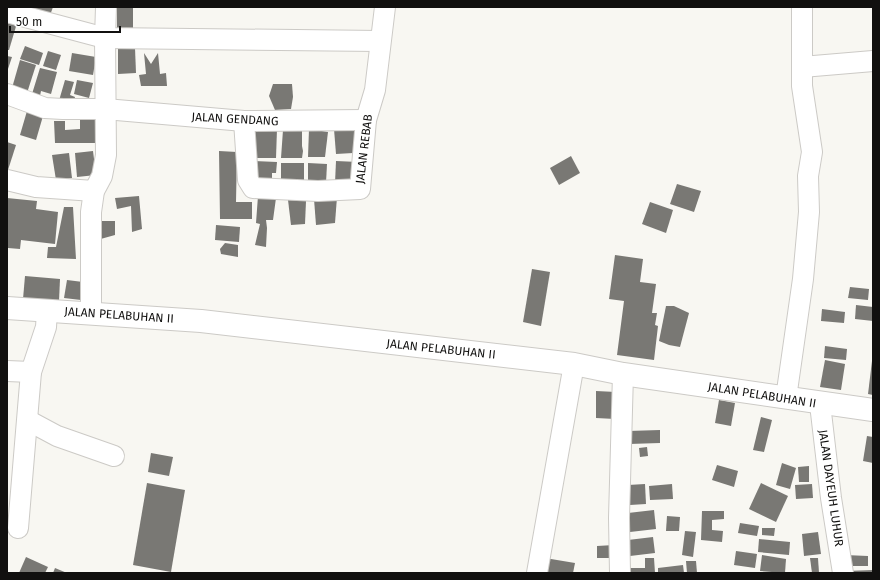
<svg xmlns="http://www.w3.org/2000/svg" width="880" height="580" viewBox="0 0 880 580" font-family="'Fira Sans',sans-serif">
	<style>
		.building { fill: #797874 }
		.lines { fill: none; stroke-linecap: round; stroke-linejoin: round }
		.minor-casing { stroke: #cccac6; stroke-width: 22 }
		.major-casing { stroke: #cccac6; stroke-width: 24 }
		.minor { stroke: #fff; stroke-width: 20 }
		.major { stroke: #fff; stroke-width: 22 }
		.labels { text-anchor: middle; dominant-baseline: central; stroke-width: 3.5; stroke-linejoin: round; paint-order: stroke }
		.street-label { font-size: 12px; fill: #11100f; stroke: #fff }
	</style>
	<rect width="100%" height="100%" fill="#f8f7f2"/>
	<g class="building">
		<path d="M 35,7 L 53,7 L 48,21 L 32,16 Z"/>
		<rect x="117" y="7" width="16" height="21"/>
		<path d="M 7,20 L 17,23 L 9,50 L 7,50 Z"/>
		<path d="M 25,46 L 43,53 L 39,65 L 20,59 Z"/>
		<path d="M 135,48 L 136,73 L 118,74 L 118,49 Z"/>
		<path d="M 48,51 L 61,55 L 56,70 L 43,66 Z"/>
		<path d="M 72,53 L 96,57 L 93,75 L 69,71 Z"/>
		<path d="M 144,53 L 151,64 L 158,53 L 160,74 L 166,73 L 167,86 L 141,86 L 139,75 L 146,74 Z"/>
		<path d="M 7,56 L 12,57 L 7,72 Z"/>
		<path d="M 20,60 L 36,65 L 27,93 L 12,88 Z"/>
		<path d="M 40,68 L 57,72 L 51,94 L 41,91 L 40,96 L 32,94 Z"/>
		<path d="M 65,80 L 74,82 L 70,95 L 75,97 L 72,108 L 58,104 Z"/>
		<path d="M 77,80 L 93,83 L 89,98 L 74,94 Z"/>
		<path d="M 273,84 L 292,84 L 293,97 L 291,109 L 275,110 L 269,96 Z"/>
		<path d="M 27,111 L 43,116 L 36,140 L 20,135 Z"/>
		<path d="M 80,120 L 96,120 L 96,143 L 55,143 L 54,121 L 65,121 L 65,130 L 80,129 Z"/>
		<path d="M 251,129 L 277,129 L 276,158 L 250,158 Z"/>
		<path d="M 309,129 L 328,132 L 325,157 L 308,157 Z"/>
		<path d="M 334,129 L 355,129 L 353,153 L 336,154 Z"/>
		<path d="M 283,130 L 302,131 L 302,146 L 303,151 L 302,158 L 281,158 Z"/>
		<path d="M 7,142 L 16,145 L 8,170 L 7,169 Z"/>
		<path d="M 93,151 L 96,175 L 77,177 L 75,153 Z"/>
		<path d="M 219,151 L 237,152 L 236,202 L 252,202 L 252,219 L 220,219 Z"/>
		<path d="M 69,153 L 72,178 L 56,180 L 52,155 Z"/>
		<path d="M 571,156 L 580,173 L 559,185 L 550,168 Z"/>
		<path d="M 251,161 L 277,162 L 276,173 L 272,173 L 272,182 L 255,181 Z"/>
		<path d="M 336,161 L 358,162 L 355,183 L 335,183 Z"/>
		<rect x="281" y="163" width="23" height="20"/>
		<path d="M 308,163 L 327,164 L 326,183 L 308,184 Z"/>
		<path d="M 677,184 L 701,191 L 694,212 L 670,204 Z"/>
		<path d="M 139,196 L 142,229 L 132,232 L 131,206 L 117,209 L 115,198 Z"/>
		<path d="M 258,196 L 276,198 L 273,220 L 266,220 L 267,228 L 266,247 L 255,245 L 260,224 L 256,223 Z"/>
		<path d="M 337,197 L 335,223 L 316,225 L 314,199 Z"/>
		<path d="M 7,198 L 37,201 L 36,209 L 58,212 L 55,244 L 21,240 L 20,249 L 8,248 Z"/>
		<path d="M 288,200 L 306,201 L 305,224 L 291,225 Z"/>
		<path d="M 650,202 L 673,210 L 666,233 L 642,224 Z"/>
		<path d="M 64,207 L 73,207 L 76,259 L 47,258 L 48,247 L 56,247 Z"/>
		<path d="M 96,221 L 115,221 L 115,235 L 97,240 Z"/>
		<path d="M 216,225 L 240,227 L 239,242 L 215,240 Z"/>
		<path d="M 225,243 L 238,245 L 238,257 L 221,254 L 220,249 Z"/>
		<path d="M 615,255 L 643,259 L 640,282 L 656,284 L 652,313 L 657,313 L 655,325 L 658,326 L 654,360 L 617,355 L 624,301 L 609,299 Z"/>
		<path d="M 532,269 L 550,272 L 541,326 L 523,322 Z"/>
		<path d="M 25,276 L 60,279 L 59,301 L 23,299 Z"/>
		<path d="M 67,280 L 83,282 L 81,300 L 64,298 Z"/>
		<path d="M 850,287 L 869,289 L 868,300 L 848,298 Z"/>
		<path d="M 856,305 L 873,307 L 873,321 L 855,319 Z"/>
		<path d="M 666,306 L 674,306 L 689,313 L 680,347 L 669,345 L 659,341 Z"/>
		<path d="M 822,309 L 845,312 L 844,323 L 821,321 Z"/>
		<path d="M 825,346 L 847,349 L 846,360 L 824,358 Z"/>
		<path d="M 825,360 L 845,364 L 841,390 L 820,387 Z"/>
		<path d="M 872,361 L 873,361 L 873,395 L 868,394 Z"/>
		<path d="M 596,391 L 616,392 L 615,419 L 596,418 Z"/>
		<path d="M 719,400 L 735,403 L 731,426 L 715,423 Z"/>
		<path d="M 761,417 L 772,420 L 764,452 L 753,450 Z"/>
		<path d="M 660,430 L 660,443 L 629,444 L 628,431 Z"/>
		<path d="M 867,436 L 873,437 L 873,463 L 863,461 Z"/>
		<path d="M 647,447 L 648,456 L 640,457 L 639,448 Z"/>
		<path d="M 151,453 L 173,457 L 169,476 L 148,472 Z"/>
		<path d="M 782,463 L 796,468 L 790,489 L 776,485 Z"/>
		<path d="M 717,465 L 738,471 L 734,487 L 712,480 Z"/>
		<path d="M 809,466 L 809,482 L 799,482 L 798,467 Z"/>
		<path d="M 147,483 L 185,490 L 171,572 L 133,565 Z"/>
		<path d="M 761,483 L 788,496 L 776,522 L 749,509 Z"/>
		<path d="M 645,484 L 646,504 L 630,505 L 628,485 Z"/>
		<path d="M 672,484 L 673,499 L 650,500 L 649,486 Z"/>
		<path d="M 812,484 L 813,498 L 796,499 L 795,485 Z"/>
		<path d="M 654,510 L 656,529 L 630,532 L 628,513 Z"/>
		<path d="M 702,511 L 724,511 L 724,519 L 712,520 L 712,530 L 723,531 L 722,542 L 701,540 Z"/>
		<path d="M 667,516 L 680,517 L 679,531 L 666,531 Z"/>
		<path d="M 740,523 L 759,526 L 757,536 L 738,533 Z"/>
		<path d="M 762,528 L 775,528 L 774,536 L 762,535 Z"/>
		<path d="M 685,531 L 696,532 L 693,557 L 682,555 Z"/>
		<path d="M 818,532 L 821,554 L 804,556 L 802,534 Z"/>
		<path d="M 653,537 L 655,553 L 630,556 L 628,540 Z"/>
		<path d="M 759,539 L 790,542 L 789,555 L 758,552 Z"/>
		<path d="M 614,545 L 614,558 L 597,558 L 597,546 Z"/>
		<path d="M 736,551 L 757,554 L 755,568 L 734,565 Z"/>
		<path d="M 762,555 L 786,559 L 785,573 L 760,571 Z"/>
		<path d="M 845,555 L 868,556 L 868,566 L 844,566 Z"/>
		<path d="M 26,557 L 48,567 L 45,573 L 19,573 Z"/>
		<path d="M 545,558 L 575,563 L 573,573 L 542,573 Z"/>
		<path d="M 645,558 L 654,558 L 655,573 L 630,573 L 629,568 L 645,568 Z"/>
		<path d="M 810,558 L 818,558 L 819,573 L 812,573 Z"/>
		<path d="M 686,561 L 696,561 L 697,573 L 687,573 Z"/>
		<path d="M 683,565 L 684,573 L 658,573 L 658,568 Z"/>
		<path d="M 55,568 L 67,573 L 53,573 Z"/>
		<path d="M 873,570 L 873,573 L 846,573 L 846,571 Z"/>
	</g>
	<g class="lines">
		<defs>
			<g id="minor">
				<path d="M 7,12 L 105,38 L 380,41"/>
				<path d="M 802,67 L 873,61"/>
				<path d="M 7,94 L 45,108 L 63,109 L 105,109 L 244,121 L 366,120"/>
				<path d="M 244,121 L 248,180 L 253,188 L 318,191 L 360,189 L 366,120 L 375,90 L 385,7"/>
				<path d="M 7,180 L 36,187 L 94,191"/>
				<path d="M 91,313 L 91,212 L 94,191 L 102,176 L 106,155 L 105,38 L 106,7"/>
				<path d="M 7,371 L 31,372"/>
				<path d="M 786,398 L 803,279 L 809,212 L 808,176 L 812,152 L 802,86 L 802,7"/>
				<path d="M 820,404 L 831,498 L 843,573"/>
				<path d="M 29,421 L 57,436 L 114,456"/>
				<path d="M 18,528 L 31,372 L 46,327 L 47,311"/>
				<path d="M 537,573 L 574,364"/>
				<path d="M 620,573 L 619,518 L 623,374"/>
			</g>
			<path id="major" d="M 7,308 L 201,321 L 574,364 L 623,374 L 873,410"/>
		</defs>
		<use href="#minor" class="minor-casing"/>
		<use href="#major" class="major-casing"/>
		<use href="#minor" class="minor"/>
		<use href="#major" class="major"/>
	</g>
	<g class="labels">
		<g class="street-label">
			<text transform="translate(235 119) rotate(3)">JALAN GENDANG</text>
			<text transform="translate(364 149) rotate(-83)">JALAN REBAB</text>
			<text transform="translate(119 315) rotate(4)">JALAN PELABUHAN II</text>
			<text transform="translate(441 349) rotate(6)">JALAN PELABUHAN II</text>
			<text transform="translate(762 395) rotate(9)">JALAN PELABUHAN II</text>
			<text transform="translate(831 488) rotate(82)">JALAN DAYEUH LUHUR</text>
		</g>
	</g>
	<rect width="880" height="580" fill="none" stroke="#11100f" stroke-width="16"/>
	<path d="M10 26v6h110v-6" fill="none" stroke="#11100f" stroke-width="2"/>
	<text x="16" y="26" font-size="12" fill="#11100f" stroke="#ffffff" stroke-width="3" paint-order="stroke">50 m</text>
</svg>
